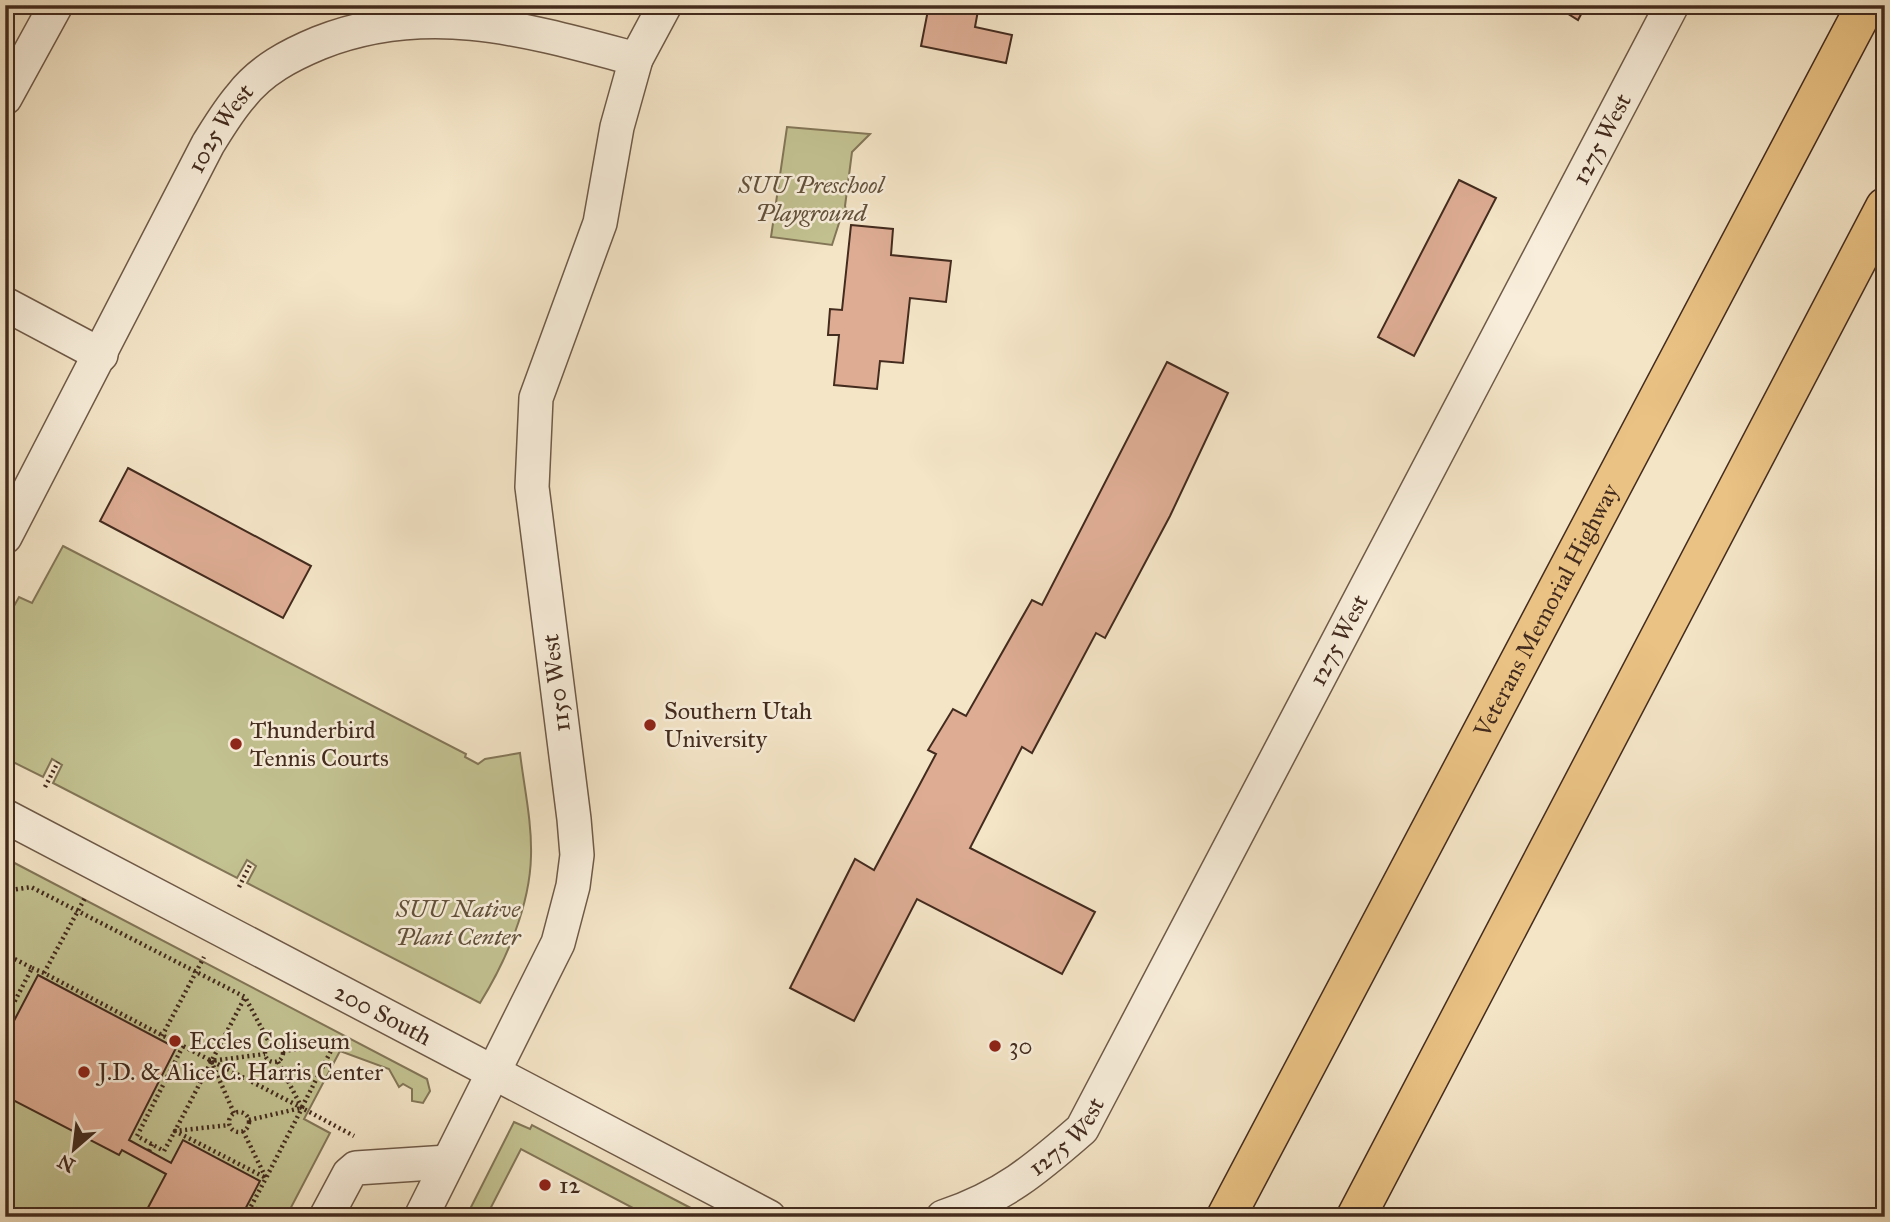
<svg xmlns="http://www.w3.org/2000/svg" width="1890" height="1222" viewBox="0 0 1890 1222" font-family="'IM FELL Great Primer',serif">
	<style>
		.green { fill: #c3c291; stroke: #837658; stroke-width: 2 }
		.building { fill: #ddac93; stroke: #432b1e; stroke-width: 2 }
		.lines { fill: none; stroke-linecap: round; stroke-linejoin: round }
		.minor-casing { stroke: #6f5a48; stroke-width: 36 }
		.highway-casing { stroke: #432b1e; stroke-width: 41 }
		.path { stroke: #432b1e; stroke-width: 4.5; stroke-dasharray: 2 3.5; stroke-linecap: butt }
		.minor { stroke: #f8eedb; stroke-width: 33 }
		.highway { stroke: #eac284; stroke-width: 38 }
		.poi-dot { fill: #8f2418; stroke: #f8eedb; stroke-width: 2.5 }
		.labels { text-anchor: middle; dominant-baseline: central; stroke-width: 5; stroke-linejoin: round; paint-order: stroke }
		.street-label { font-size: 24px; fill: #432b1e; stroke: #f8eedb }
		.park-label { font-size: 24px; font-style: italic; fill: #63513b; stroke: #f8eedb }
		.poi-label { font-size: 24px; fill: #432b1e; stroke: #f8eedb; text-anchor: start }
	</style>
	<rect width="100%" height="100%" fill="#f4e5c7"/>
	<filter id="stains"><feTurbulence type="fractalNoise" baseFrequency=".00286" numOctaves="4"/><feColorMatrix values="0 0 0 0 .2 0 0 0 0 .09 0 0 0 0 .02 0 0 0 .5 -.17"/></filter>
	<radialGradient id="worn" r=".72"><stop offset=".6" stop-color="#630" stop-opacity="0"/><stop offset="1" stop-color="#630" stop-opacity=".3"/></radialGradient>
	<g class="green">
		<path d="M 787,127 L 870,134 L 852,152 L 845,206 L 848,215 L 840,220 L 832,245 L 771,237 Z"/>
		<path d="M 63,546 L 466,754 L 465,757 L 478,764 L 485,759 L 520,753 C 524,787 532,821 531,856 C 530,906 506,961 480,1003 L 247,883 L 256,866 L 247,860 L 237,878 L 53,783 L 62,765 L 52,759 L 43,777 L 5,758 L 5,622 L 19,597 L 32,603 Z"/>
		<path d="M 5,858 L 427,1079 L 430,1091 L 423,1103 L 412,1101 L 412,1089 L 403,1084 L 399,1087 L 389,1069 L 340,1051 L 304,1119 L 330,1133 L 286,1217 L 274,1217 L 257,1208 L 253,1217 L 5,1217 Z"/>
		<path d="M 514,1122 L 530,1129 L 532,1125 L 708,1217 L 650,1217 L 521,1149 L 486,1217 L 466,1217 Z"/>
	</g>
	<g class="building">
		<path d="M 929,5 L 979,5 L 975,27 L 1012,35 L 1006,63 L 921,46 Z"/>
		<path d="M 1554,5 L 1586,5 L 1578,20 Z"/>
		<path d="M 1459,180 L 1496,198 L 1414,356 L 1378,337 Z"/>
		<path d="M 851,225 L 893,229 L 891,255 L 951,261 L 946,302 L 910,298 L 903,363 L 880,361 L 877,389 L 834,385 L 839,335 L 828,335 L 830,309 L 842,310 Z"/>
		<path d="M 1167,362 L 1228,393 L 1170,516 L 1105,638 L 1096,633 L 1032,753 L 1022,747 L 970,848 L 1095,912 L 1062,974 L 917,899 L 854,1021 L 790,988 L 855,859 L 874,870 L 936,754 L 928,750 L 953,709 L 966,716 L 1032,600 L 1042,605 Z"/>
		<path d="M 128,468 L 311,566 L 283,618 L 100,521 Z"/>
		<path d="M 38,975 L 176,1048 L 129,1140 L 171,1163 L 183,1140 L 260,1181 L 241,1217 L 143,1217 L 166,1174 L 122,1150 L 119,1155 L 5,1096 L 5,1038 Z"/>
	</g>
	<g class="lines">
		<defs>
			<g id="minor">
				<path d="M 5,98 L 56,5"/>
				<path d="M 5,304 L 101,355"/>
				<path id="s1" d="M 5,537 L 208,144 C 218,128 228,111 241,96 C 261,70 290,55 319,43 C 428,0 528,30 636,59"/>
				<path id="s2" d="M 5,816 L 769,1217"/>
				<path d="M 326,1217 L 349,1174 L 356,1168 L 448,1162"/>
				<path d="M 421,1217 L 558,943 L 573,886 L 577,855 L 574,819 L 532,487 L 536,398 L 600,223 L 617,127 L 636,59 L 665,5"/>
				<path id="s3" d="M 943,1217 C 1003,1197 1035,1170 1082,1129 L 1672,5"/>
			</g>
			<g id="highway">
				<path id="s4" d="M 1226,1217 L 1866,5"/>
				<path d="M 1356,1217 L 1885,207"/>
			</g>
		</defs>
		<use href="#minor" class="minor-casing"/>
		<use href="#highway" class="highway-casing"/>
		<g class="path">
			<path d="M 45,787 L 58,762"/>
			<path d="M 239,887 L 251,863"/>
			<path d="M 5,891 L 31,887 L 245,997 L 270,1044"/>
			<path d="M 5,954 L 32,968 L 5,1020"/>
			<path d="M 32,968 L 44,973 C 130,1019 216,1063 302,1108 L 266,1178 L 175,1131 L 245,997"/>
			<path d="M 44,973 L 86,896"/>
			<path d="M 162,1036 L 204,957"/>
			<circle cx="274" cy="1053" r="9"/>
			<path d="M 183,1046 L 137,1136 L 164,1151 L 175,1131 L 229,1125"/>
			<path d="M 283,1051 L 333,1045"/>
			<path d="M 278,1062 L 302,1108 L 354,1136"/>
			<path d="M 302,1107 L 334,1045"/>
			<circle cx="239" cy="1122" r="10"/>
			<path d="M 234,1113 L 211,1061 L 265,1054"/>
			<path d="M 249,1120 L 301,1108"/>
			<path d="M 243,1131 L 266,1178 L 248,1212"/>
			<path d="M 149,1151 L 152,1144"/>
			<path d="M 244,1210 L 257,1217"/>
		</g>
		<use href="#minor" class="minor"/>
		<use href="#highway" class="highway"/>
	</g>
	<g class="poi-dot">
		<circle cx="650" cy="725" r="7"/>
		<circle cx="236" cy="744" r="7"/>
		<circle cx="175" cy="1041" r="7"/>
		<circle cx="995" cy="1046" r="7"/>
		<circle cx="84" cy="1072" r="7"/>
		<circle cx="545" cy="1185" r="7"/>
	</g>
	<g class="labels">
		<g class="street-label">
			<text stroke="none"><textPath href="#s1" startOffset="462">1025 West</textPath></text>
			<text stroke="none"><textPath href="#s3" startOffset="1284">1275 West</textPath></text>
			<text stroke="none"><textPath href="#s4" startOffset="686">Veterans Memorial Highway</textPath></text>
			<text stroke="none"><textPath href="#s3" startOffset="718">1275 West</textPath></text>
			<text transform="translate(556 683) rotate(-97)">1150 West</text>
			<text stroke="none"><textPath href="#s2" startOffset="427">200 South</textPath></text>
			<text stroke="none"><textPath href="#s3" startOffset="150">1275 West</textPath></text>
		</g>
		<g class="park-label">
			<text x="811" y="185">SUU Preschool<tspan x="811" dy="28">Playground</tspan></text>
			<text x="458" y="909">SUU Native<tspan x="458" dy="28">Plant Center</tspan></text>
		</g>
		<g class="poi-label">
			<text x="664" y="711">Southern Utah<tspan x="664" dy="28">University</tspan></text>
			<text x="250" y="730">Thunderbird<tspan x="250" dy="28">Tennis Courts</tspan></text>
			<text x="189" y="1041">Eccles Coliseum</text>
			<text x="1009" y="1046">30</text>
			<text x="98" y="1072">J.D. &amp; Alice C. Harris Center</text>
			<text x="559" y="1185">12</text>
		</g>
	</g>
	<rect width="1890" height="1222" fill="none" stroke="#f4e5c7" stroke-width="28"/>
	<rect x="7" y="7" width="1876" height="1208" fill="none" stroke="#432b1e" stroke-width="3.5"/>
	<rect x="14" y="14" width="1862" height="1194" fill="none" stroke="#432b1e" stroke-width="2"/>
	<g transform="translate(74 1149) rotate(208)" stroke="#f8eedb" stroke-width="5" paint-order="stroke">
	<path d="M0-5L12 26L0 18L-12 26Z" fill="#432b1e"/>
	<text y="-10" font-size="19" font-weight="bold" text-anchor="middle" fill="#432b1e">N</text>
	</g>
	<rect width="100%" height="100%" filter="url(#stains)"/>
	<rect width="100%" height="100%" fill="url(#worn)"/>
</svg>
